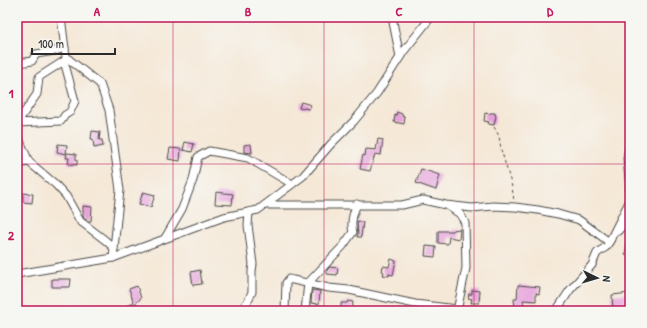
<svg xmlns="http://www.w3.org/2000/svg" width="647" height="328" viewBox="0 0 647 328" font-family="'Patrick Hand',sans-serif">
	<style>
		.building { fill: #e6a1db }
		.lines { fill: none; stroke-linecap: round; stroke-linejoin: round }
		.minor-casing { stroke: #494745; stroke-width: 9 }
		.path { stroke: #494745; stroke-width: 1; stroke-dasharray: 3 3; stroke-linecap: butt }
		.minor { stroke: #fff; stroke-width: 7 }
		.grid { fill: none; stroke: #c2185b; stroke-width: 1; stroke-opacity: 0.55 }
		.neatline { fill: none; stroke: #c2185b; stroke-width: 1.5 }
		.grid-label { font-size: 13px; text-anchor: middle; font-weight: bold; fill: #c2185b }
	</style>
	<rect width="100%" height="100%" fill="#f6f6f2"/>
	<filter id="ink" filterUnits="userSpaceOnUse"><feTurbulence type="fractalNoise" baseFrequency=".025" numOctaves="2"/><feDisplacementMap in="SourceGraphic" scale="8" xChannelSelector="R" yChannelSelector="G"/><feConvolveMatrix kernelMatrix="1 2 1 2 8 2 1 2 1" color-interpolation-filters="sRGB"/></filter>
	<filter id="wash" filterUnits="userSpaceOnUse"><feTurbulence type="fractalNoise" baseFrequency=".012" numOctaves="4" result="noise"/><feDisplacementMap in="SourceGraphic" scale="16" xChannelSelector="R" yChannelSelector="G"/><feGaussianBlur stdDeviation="0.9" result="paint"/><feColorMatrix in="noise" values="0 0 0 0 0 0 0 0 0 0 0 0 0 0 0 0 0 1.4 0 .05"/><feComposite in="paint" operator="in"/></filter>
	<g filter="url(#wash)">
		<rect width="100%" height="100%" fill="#f5e8d7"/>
		<g id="blocks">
			<g class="building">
				<path d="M 301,102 L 311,105 L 309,109 L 304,108 L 303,109 L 299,108 Z"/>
				<path d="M 397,112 L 402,114 L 402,116 L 405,117 L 404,124 L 394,122 L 395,115 L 396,116 Z"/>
				<path d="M 485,113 L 490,114 L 490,113 L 495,113 L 495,115 L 496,116 L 494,125 L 488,124 L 489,122 L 484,121 Z"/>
				<path d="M 92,131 L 100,132 L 99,140 L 102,140 L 103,146 L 94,148 L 93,139 L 91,139 Z"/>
				<path d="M 378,139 L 383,140 L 381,155 L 375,154 L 370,171 L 360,169 L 363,155 L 365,156 L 366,149 L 376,150 Z"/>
				<path d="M 185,142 L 194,144 L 192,152 L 183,150 Z"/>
				<path d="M 58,144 L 67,145 L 66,154 L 57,152 Z"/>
				<path d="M 251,144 L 252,153 L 244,152 L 244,145 Z"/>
				<path d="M 170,148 L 181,149 L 180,161 L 168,159 Z"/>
				<path d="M 67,153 L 76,154 L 76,160 L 77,160 L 77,165 L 68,164 L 69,158 L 66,158 Z"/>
				<path d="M 421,169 L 440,175 L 436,190 L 416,183 Z"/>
				<path d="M 143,192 L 155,195 L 151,207 L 139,204 Z"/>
				<path d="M 216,192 L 233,194 L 232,205 L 215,204 Z"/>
				<path d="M 23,193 L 33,194 L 32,203 L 23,202 Z"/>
				<path d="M 83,206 L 92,207 L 91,221 L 88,221 L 84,218 L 83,215 Z"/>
				<path d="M 357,221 L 363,222 L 361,237 L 357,237 L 358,233 Z"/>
				<path d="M 460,229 L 459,239 L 449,237 L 448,244 L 438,243 L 438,231 L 453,231 L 453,230 Z"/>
				<path d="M 628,238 L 630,238 L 630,256 L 625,255 Z"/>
				<path d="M 426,246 L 436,247 L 435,257 L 425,256 Z"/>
				<path d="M 391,259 L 396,261 L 393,275 L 389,274 L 389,276 L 383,275 L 384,272 L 382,271 L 383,266 L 389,267 Z"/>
				<path d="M 330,267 L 338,268 L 337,275 L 327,274 L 327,270 Z"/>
				<path d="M 200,270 L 202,284 L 193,285 L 191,272 Z"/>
				<path d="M 52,279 L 71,279 L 70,287 L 52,287 Z"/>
				<path d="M 518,285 L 540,287 L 539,294 L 536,293 L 536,301 L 523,300 L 524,307 L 515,308 L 514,299 L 517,299 Z"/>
				<path d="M 137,286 L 141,298 L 130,309 L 127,310 L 126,306 L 134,303 L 129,289 Z"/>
				<path d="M 312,290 L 320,291 L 319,304 L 311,303 Z"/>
				<path d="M 472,290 L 480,291 L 479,303 L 471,303 L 472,299 L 468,298 L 469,294 L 472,294 Z"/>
				<path d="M 630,293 L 630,307 L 621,308 L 621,311 L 613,311 L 612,295 Z"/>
				<path d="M 348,301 L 353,302 L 352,311 L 341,310 L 341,303 L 347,303 Z"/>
			</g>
		</g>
	</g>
	<g filter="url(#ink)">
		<use href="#blocks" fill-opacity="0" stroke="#494745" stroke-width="1"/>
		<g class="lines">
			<defs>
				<g id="minor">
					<path d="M 61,17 L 66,57 L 100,84 L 109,110 L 120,190 L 113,258"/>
					<path d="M 394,17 L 393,22 L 400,57"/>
					<path d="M 17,59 L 19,63 L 32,61 L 36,54 L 55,51 L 65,48"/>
					<path d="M 17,123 L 61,121 L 65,115 L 70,112 L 75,101 L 64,61 L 68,58"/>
					<path d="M 17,123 L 37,94 L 39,77 L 64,61"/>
					<path d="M 630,142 L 627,158 L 630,191"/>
					<path d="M 29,162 L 55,184 L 66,196 L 80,221 L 105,240 L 114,248"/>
					<path d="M 17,164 L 29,162 L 17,134 L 17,119"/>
					<path d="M 265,205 L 402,205 L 423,200 L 446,205 L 472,208 L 493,206 L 515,207 L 538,210 L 558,214 L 579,220 L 597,233 L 609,242 L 628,204 L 630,193"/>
					<path d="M 448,206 L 460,214 L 465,223 L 466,268 L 457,311"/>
					<path d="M 618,231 L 630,217"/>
					<path d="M 165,238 L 182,209 L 193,180 L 198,157 L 209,151 L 248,158 L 292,184"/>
					<path d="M 17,274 L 113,258 L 224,217 L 258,210 L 303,176 L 331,144 L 354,121 L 377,93 L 404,51 L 431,17"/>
					<path d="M 241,311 L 249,299 L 252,292 L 252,271 L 253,264 L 248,225 L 249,212"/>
					<path d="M 285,311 L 286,283 L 289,279 L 293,280 L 329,288 L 349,290 L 415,304 L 457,309"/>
					<path d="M 305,311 L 308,283 L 343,246 L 353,232 C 350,223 353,213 357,204"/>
					<path d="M 556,311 L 570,290 L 592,265 L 597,253 L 606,247 L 611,239"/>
				</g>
			</defs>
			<use href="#minor" class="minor-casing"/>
			<path class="path" d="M 494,127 L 499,136 L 501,149 L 512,187 L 514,201"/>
			<use href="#minor" class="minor"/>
		</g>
	</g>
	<path class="grid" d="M 173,17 L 173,311M 324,17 L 324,311M 474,17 L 474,311M 17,164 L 630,164"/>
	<rect width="647" height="328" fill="none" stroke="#f6f6f2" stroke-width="44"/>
	<g transform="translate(597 278) rotate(95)" stroke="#f6f6f2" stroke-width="3" paint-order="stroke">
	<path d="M0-3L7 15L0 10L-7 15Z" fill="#2b2b2b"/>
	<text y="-6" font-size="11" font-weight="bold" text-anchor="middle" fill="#2b2b2b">N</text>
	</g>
	<path d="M32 48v6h83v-6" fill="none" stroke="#2b2b2b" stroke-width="2"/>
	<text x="38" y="48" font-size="12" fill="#2b2b2b" stroke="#f6f6f2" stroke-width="3" paint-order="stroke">100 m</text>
	<rect x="22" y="22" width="603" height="284" class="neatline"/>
	<g class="grid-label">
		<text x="97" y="16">A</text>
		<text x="248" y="16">B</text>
		<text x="399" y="16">C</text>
		<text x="550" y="16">D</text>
		<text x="11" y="98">1</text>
		<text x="11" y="240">2</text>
	</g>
</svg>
